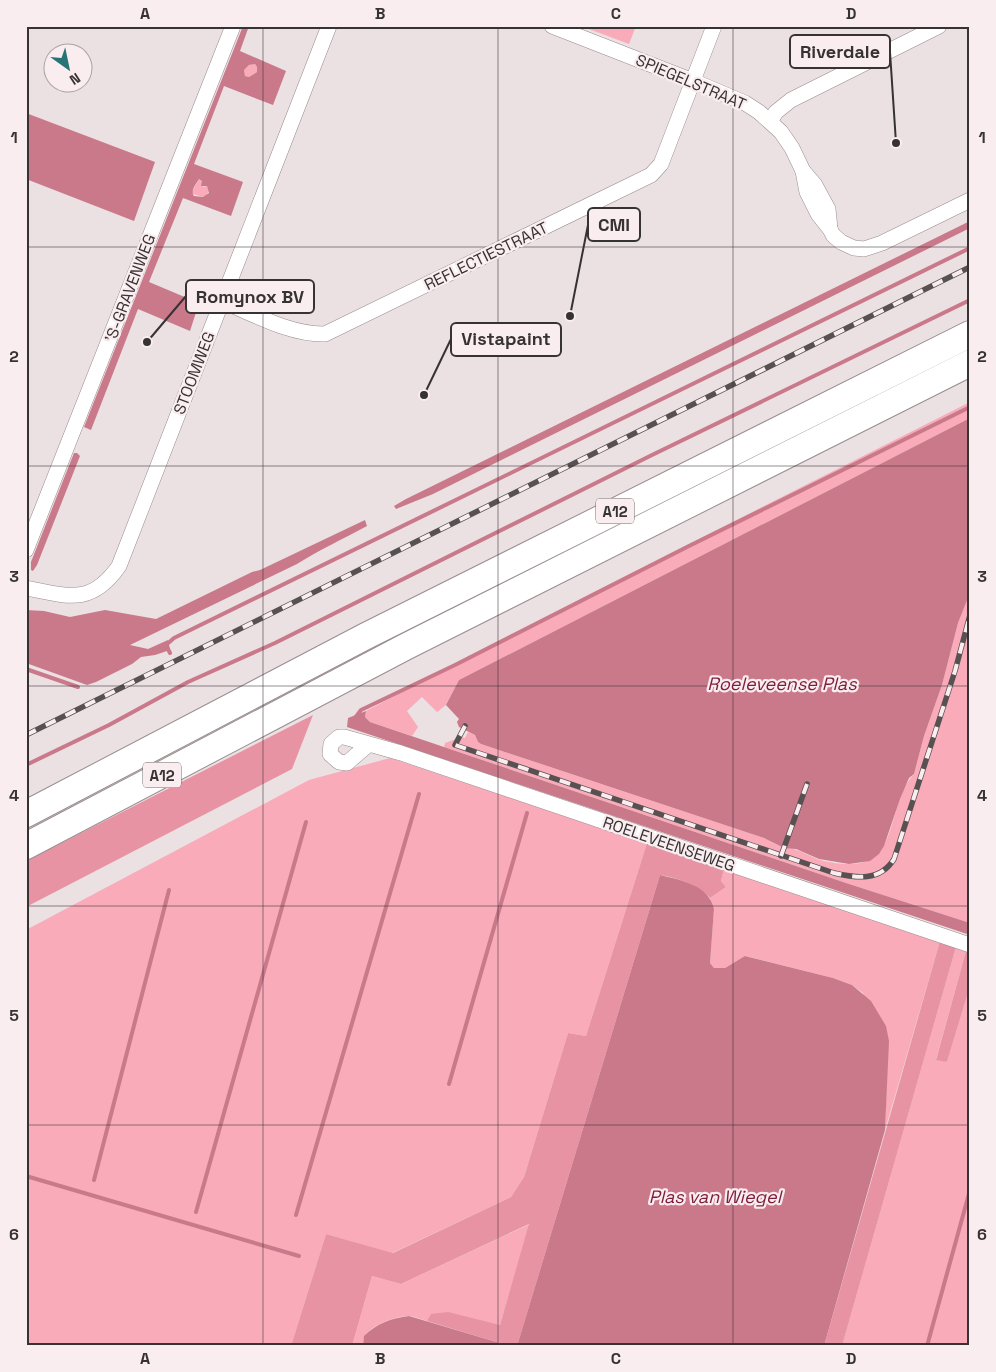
<svg xmlns="http://www.w3.org/2000/svg" width="996" height="1372" viewBox="0 0 996 1372" font-family="'Space Grotesk',sans-serif">
	<style>
		.green { fill: #f9abb9 }
		.forest { fill: #e893a4 }
		.water { fill: #ca798a; fill-rule: evenodd }
		.lines { fill: none; stroke-linecap: round; stroke-linejoin: round }
		.stream { stroke: #ca798a; stroke-width: 4 }
		.street-casing { stroke: #988d8f; stroke-width: 16 }
		.highway-casing { stroke: #988d8f; stroke-width: 28 }
		.street { stroke: #fff; stroke-width: 15 }
		.highway { stroke: #fff; stroke-width: 26 }
		.rail-casing { stroke: #575152; stroke-width: 5.5 }
		.rail { stroke: #f9edef; stroke-width: 4; stroke-dasharray: 11; stroke-linecap: butt }
		.grid { fill: none; stroke: #373233; stroke-width: 1; stroke-opacity: 0.55 }
		.labels { text-anchor: middle; dominant-baseline: central; stroke-width: 4.5; stroke-linejoin: round; paint-order: stroke }
		.shield { fill: #f9edef; stroke: #716a6b; stroke-width: 1 }
		.shield-label { font-size: 15px; font-weight: bold; fill: #373233 }
		.street-label { font-size: 16px; fill: #373233; stroke: #f9edef }
		.water-label { font-size: 18px; font-style: italic; fill: #7e1c3b; stroke: #f9edef }
		.leader { fill: none; stroke: #373233; stroke-width: 2 }
		.callout-dot { fill: #373233; stroke: #f9edef; stroke-width: 2 }
		.callout { fill: #f9edef; stroke: #373233; stroke-width: 2 }
		.callout-label { font-size: 18px; text-anchor: middle; font-weight: bold; fill: #373233 }
		.neatline { fill: none; stroke: #373233; stroke-width: 2 }
		.grid-label { font-size: 16px; text-anchor: middle; font-weight: bold; fill: #373233 }
	</style>
	<rect width="100%" height="100%" fill="#ebe0e2"/>
	<g class="green">
		<path d="M 581,26 L 636,26 L 629,44 Z"/>
		<path d="M 255,64 L 257,67 L 257,72 L 249,77 L 245,76 L 244,70 L 249,65 Z"/>
		<path d="M 199,179 L 202,181 L 203,187 L 207,186 L 209,191 L 206,196 L 203,197 L 193,194 L 192,192 Z"/>
		<path d="M 970,402 L 970,418 L 459,680 L 446,705 L 437,712 L 422,697 L 407,711 L 418,727 L 412,736 L 370,722 L 365,717 L 366,711 L 594,592 Z"/>
		<path d="M 970,593 L 970,923 L 846,883 L 444,747 L 445,743 L 462,737 L 465,738 L 468,732 L 475,735 L 478,742 L 481,744 L 764,838 C 771,841 778,846 785,848 C 789,848 792,848 796,850 C 803,852 810,856 817,859 C 837,865 872,870 883,847 C 896,824 896,793 914,774 L 924,736 L 942,685 L 958,623 Z"/>
		<path d="M 390,758 L 647,843 L 586,1036 L 568,1033 L 524,1177 L 511,1197 L 392,1253 L 326,1234 L 291,1346 L 26,1346 L 26,930 L 309,780 Z"/>
		<path d="M 724,869 L 940,941 L 885,1130 L 887,1073 L 863,993 L 852,985 L 833,978 L 746,956 L 725,968 L 714,968 L 710,963 L 714,909 L 710,898 L 726,887 L 721,881 Z"/>
		<path d="M 956,947 L 966,951 L 936,1059 L 947,1062 L 970,986 L 970,1346 L 842,1346 Z"/>
		<path d="M 530,1224 L 500,1325 L 432,1314 L 427,1321 C 421,1319 416,1317 411,1316 C 398,1315 369,1325 364,1338 C 363,1340 364,1343 363,1346 L 352,1346 L 372,1276 L 401,1284 Z"/>
	</g>
	<g class="forest">
		<path d="M 313,715 L 292,769 L 26,907 L 26,861 Z"/>
		<path d="M 647,843 L 724,869 L 721,881 L 726,887 L 710,898 C 697,884 678,878 660,875 L 517,1346 L 510,1346 L 427,1321 L 431,1314 L 448,1312 L 500,1325 L 529,1224 L 401,1284 L 372,1276 L 352,1346 L 291,1346 L 326,1234 L 393,1253 L 511,1197 L 524,1177 L 568,1033 L 586,1036 Z"/>
		<path d="M 940,941 L 956,947 L 842,1346 L 824,1346 Z"/>
		<path d="M 966,951 L 970,952 L 970,986 L 947,1062 L 936,1060 Z"/>
	</g>
	<g class="water">
		<path d="M 243,26 L 249,26 L 240,51 L 286,71 L 273,105 L 224,86 L 194,164 L 243,182 L 231,216 L 183,198 L 149,282 L 199,303 L 190,331 L 138,309 L 91,430 L 84,427 ZM 255,64 L 257,67 L 257,72 L 249,77 L 245,76 L 244,70 L 249,65 ZM 199,179 L 202,181 L 201,186 L 207,186 L 209,193 L 203,197 L 194,196 C 190,191 196,184 199,179 Z"/>
		<path d="M 26,113 L 155,162 L 134,221 L 26,179 Z"/>
		<path d="M 970,221 L 970,228 L 433,494 L 396,509 L 394,506 L 406,499 Z"/>
		<path d="M 970,418 L 970,593 L 958,623 L 942,685 L 924,736 L 914,774 L 909,778 L 900,799 L 884,846 L 879,854 L 870,861 L 849,864 L 819,859 L 796,849 L 784,848 L 764,838 L 481,744 L 478,742 L 475,735 L 459,727 L 457,722 L 459,719 L 446,705 L 459,680 Z"/>
		<path d="M 74,453 L 77,453 L 80,456 L 37,565 L 33,571 L 31,570 L 31,562 Z"/>
		<path d="M 365,520 L 367,526 C 343,539 319,550 297,564 L 130,645 L 148,649 L 168,640 L 170,650 L 155,655 L 141,657 L 132,664 L 96,682 L 87,685 L 26,663 L 26,627 L 29,621 L 26,619 L 26,610 L 44,611 L 70,617 L 105,610 L 156,619 L 252,572 L 260,570 Z"/>
		<path d="M 366,711 L 365,717 L 370,722 L 846,883 L 970,923 L 970,935 L 347,727 L 348,718 Z"/>
		<path d="M 660,875 C 681,880 709,885 714,909 L 710,963 L 714,968 L 725,968 L 745,956 L 833,978 L 852,985 L 871,1001 L 886,1026 L 889,1041 L 885,1130 L 824,1346 L 517,1346 Z"/>
		<path d="M 409,1316 L 510,1346 L 363,1346 L 364,1336 C 377,1323 392,1318 409,1316 Z"/>
	</g>
	<g class="lines">
		<g class="stream">
			<path d="M 170,653 L 166,645 L 174,638 L 970,248"/>
			<path d="M 26,669 L 78,687"/>
			<path d="M 355,718 L 361,710 L 455,665 L 689,546 L 970,407"/>
			<path d="M 26,765 L 109,725 L 188,682 L 275,643 L 650,456 L 970,300"/>
			<path d="M 449,1084 L 527,813"/>
			<path d="M 26,1176 L 299,1256"/>
			<path d="M 94,1180 L 169,890"/>
			<path d="M 196,1212 L 306,822"/>
			<path d="M 296,1215 L 419,794"/>
			<path d="M 927,1346 L 970,1190"/>
		</g>
		<defs>
			<g id="street">
				<path d="M 552,26 L 693,81 L 745,103 L 759,112 L 781,132 L 792,148 L 803,171 L 815,185 L 828,209 L 830,229"/>
				<path d="M 770,121 L 776,112 L 791,100 L 939,26"/>
				<path d="M 803,171 L 807,192 L 818,214 L 830,229 L 833,235 L 841,242 L 854,248 L 864,249 L 882,243 L 970,200"/>
				<path d="M 222,301 C 254,314 290,335 325,334 L 651,175 L 661,164 L 714,26"/>
				<path d="M 26,550 L 233,26"/>
				<path d="M 26,588 C 68,596 91,606 119,566 L 329,26"/>
				<path d="M 369,744 L 347,763 L 339,762 L 330,754 L 331,744 L 339,737 L 344,737 L 401,753 L 970,945"/>
			</g>
			<g id="highway">
				<path d="M 26,814 L 366,636 L 970,334"/>
				<path d="M 26,846 L 407,646 L 970,363"/>
			</g>
		</defs>
		<use href="#street" class="street-casing"/>
		<use href="#highway" class="highway-casing"/>
		<use href="#street" class="street"/>
		<use href="#highway" class="highway"/>
		<defs>
			<g id="rail">
				<path d="M 465,726 L 455,745 L 834,873 C 856,878 880,882 894,859 L 955,671 L 970,615"/>
				<path d="M 26,735 L 970,267"/>
				<path d="M 781,856 L 807,784"/>
			</g>
		</defs>
		<use href="#rail" class="rail-casing"/>
		<use href="#rail" class="rail"/>
	</g>
	<path class="grid" d="M 263,26 L 263,1346M 498,26 L 498,1346M 733,26 L 733,1346M 26,247 L 970,247M 26,466 L 970,466M 26,686 L 970,686M 26,906 L 970,906M 26,1125 L 970,1125"/>
	<g class="labels">
		<g class="shield">
			<rect x="596" y="498.5" width="38" height="25" rx="4"/>
			<rect x="143" y="762.5" width="38" height="25" rx="4"/>
		</g>
		<g class="shield-label">
			<text x="615" y="511">A12</text>
			<text x="162" y="775">A12</text>
		</g>
		<g class="street-label">
			<text transform="translate(691 82) rotate(23)">SPIEGELSTRAAT</text>
			<text transform="translate(486 256) rotate(-26)">REFLECTIESTRAAT</text>
			<text transform="translate(130 288) rotate(-69)">'S-GRAVENWEG</text>
			<text transform="translate(194 373) rotate(-69)">STOOMWEG</text>
			<text transform="translate(669 844) rotate(19)">ROELEVEENSEWEG</text>
		</g>
		<g class="water-label">
			<text x="782" y="683">Roeleveense Plas</text>
			<text x="715" y="1196">Plas van Wiegel</text>
		</g>
	</g>
	<path class="leader" d="M896 143L890 52M570 316L588 225M147 342L186 296M424 395L451 339"/>
	<g class="callout-dot">
		<circle cx="896" cy="143" r="5"/>
		<circle cx="570" cy="316" r="5"/>
		<circle cx="147" cy="342" r="5"/>
		<circle cx="424" cy="395" r="5"/>
	</g>
	<g class="callout">
		<rect x="790" y="35" width="100" height="33" rx="5"/>
		<rect x="588" y="208" width="52" height="33" rx="5"/>
		<rect x="186" y="280" width="128" height="33" rx="5"/>
		<rect x="451" y="323" width="110" height="33" rx="5"/>
	</g>
	<g class="callout-label">
		<text x="840" y="58">Riverdale</text>
		<text x="614" y="231">CMI</text>
		<text x="250" y="303">Romynox BV</text>
		<text x="506" y="345">Vistapaint</text>
	</g>
	<rect width="996" height="1372" fill="none" stroke="#f9edef" stroke-width="55"/>
	<g transform="translate(68 68) rotate(147)"><circle r="24" fill="#f9edef" stroke="#aba2a4"/>
	<path d="M0-4L9 19L0 12L-9 19Z" fill="#287375"/>
	<text y="-8" font-size="14" font-weight="bold" text-anchor="middle" fill="#373233">N</text>
	</g>
	<rect x="28" y="28" width="940" height="1316" class="neatline"/>
	<g class="grid-label">
		<text x="145" y="19">A</text>
		<text x="380" y="19">B</text>
		<text x="616" y="19">C</text>
		<text x="851" y="19">D</text>
		<text x="14" y="143">1</text>
		<text x="982" y="143">1</text>
		<text x="14" y="362">2</text>
		<text x="982" y="362">2</text>
		<text x="14" y="582">3</text>
		<text x="982" y="582">3</text>
		<text x="14" y="801">4</text>
		<text x="982" y="801">4</text>
		<text x="14" y="1021">5</text>
		<text x="982" y="1021">5</text>
		<text x="14" y="1240">6</text>
		<text x="982" y="1240">6</text>
		<text x="145" y="1364">A</text>
		<text x="380" y="1364">B</text>
		<text x="616" y="1364">C</text>
		<text x="851" y="1364">D</text>
	</g>
</svg>
